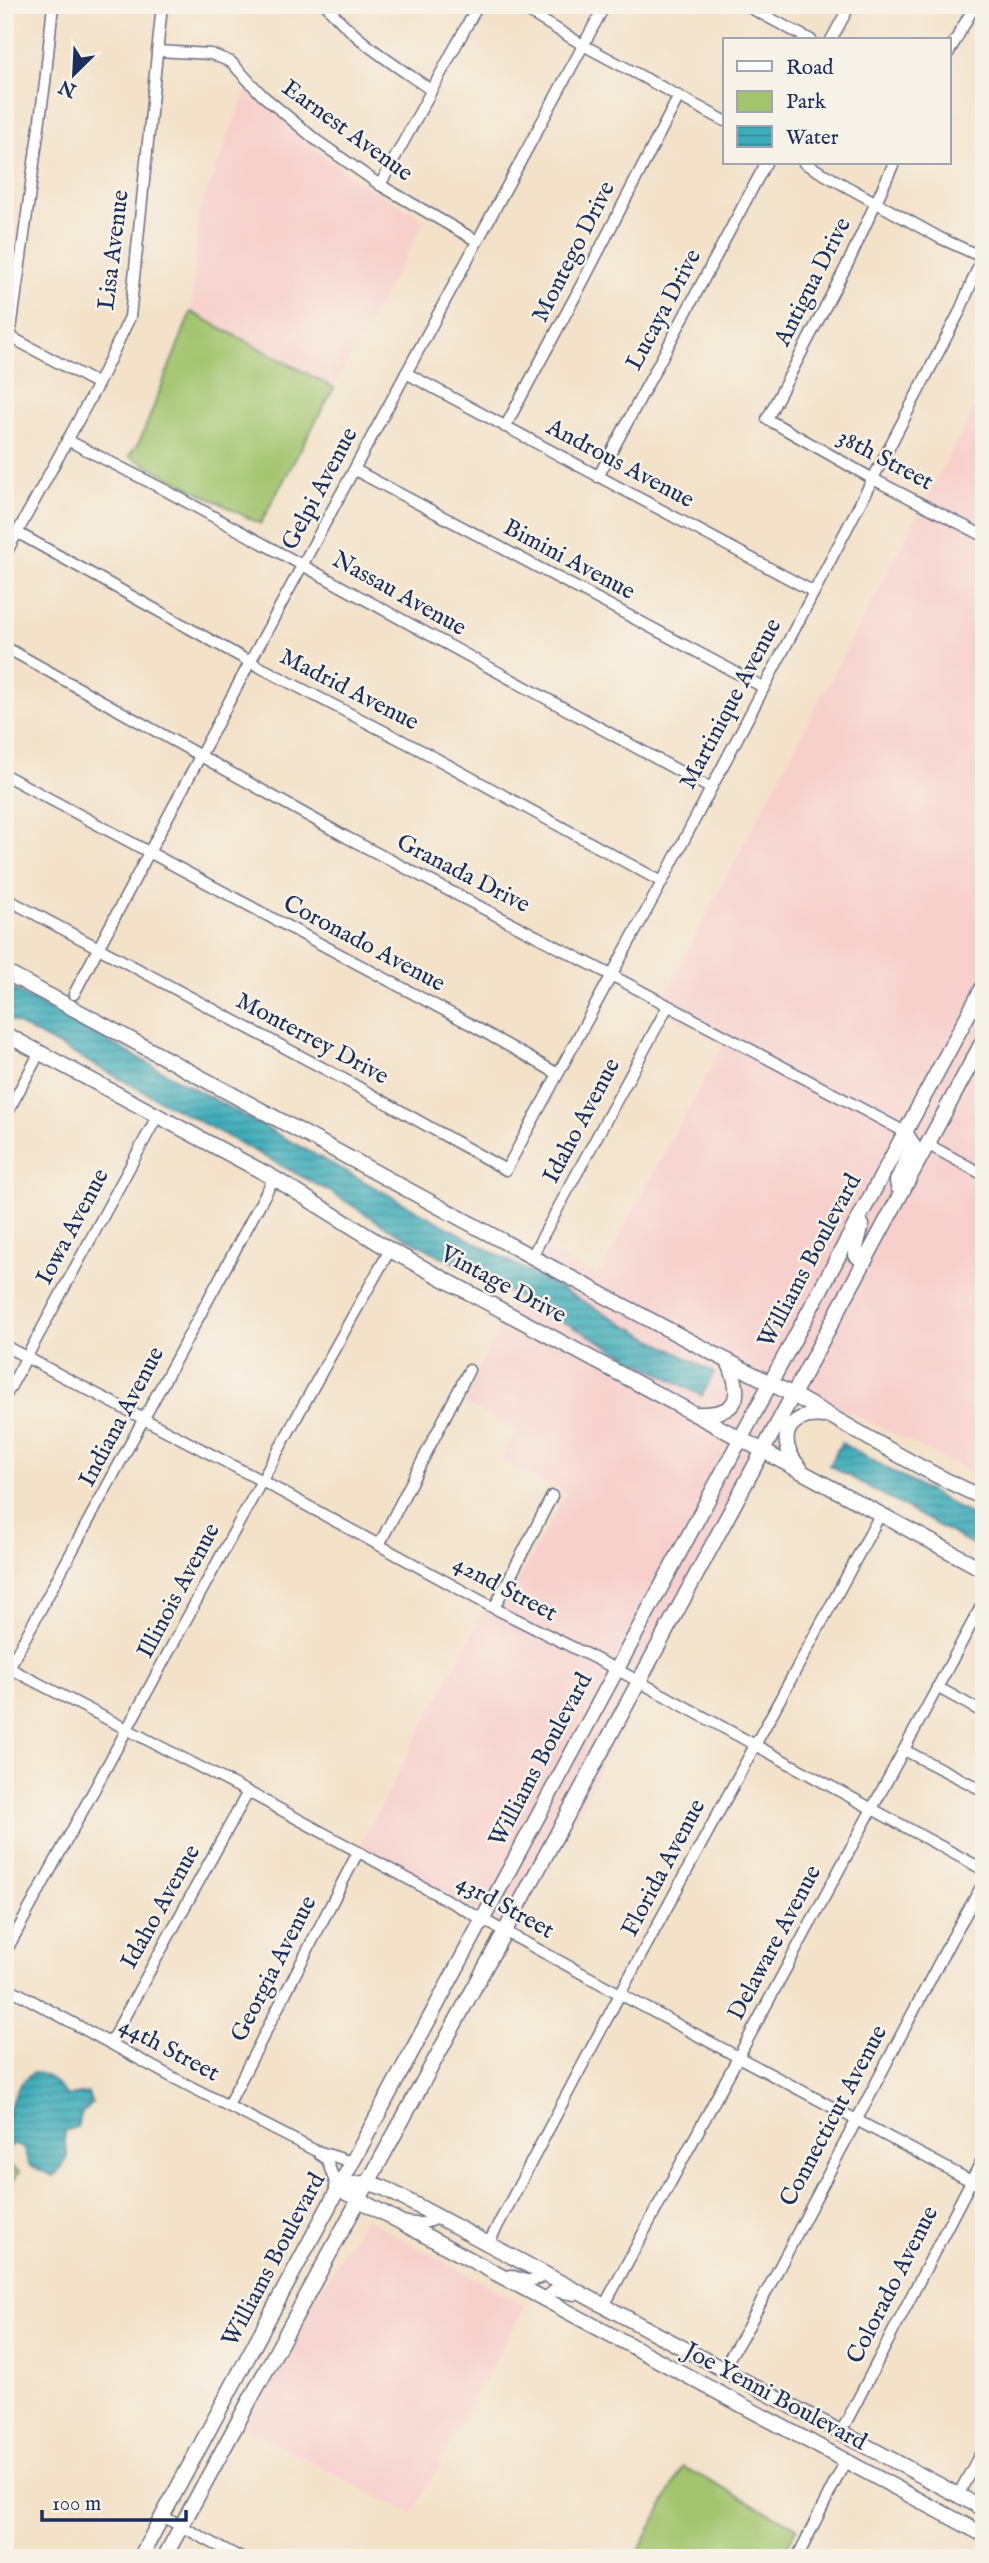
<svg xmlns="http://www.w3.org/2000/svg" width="989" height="2563" viewBox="0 0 989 2563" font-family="'IM FELL English',serif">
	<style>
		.built { fill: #f7d0cc }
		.green { fill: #a2c46d; stroke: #5e7a66; stroke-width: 2 }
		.water { fill: url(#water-rules); stroke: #2c6e8c; stroke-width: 2 }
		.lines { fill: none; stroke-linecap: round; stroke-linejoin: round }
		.street-casing { stroke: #676d83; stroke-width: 13 }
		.secondary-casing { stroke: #676d83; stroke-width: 17 }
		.street { stroke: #fff; stroke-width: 10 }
		.secondary { stroke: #fff; stroke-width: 14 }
		.labels { text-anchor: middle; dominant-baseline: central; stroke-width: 5; stroke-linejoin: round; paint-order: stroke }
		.street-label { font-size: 24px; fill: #1b2f5e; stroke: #f7f3e8 }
	</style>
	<defs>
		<pattern id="water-rules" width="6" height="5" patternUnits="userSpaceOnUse" patternTransform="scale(1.75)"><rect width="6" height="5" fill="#3eadba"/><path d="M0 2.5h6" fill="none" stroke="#338d9a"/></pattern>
	</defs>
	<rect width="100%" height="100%" fill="#f7f3e8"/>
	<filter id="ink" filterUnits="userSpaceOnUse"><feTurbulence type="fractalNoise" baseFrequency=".0143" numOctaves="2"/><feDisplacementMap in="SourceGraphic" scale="14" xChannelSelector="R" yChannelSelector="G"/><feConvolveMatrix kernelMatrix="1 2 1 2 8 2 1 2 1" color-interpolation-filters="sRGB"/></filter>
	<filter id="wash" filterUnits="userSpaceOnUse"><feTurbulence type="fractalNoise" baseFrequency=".00686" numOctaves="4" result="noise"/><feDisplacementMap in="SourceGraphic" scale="28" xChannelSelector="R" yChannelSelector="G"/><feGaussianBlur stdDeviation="1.57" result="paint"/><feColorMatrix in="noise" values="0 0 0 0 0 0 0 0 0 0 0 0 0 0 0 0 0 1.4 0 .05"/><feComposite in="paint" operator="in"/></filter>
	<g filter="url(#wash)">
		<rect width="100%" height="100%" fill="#f3e1c8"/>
		<g class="built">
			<path d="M 247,88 L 313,148 L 357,181 L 425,220 L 335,386 L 191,312 L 199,214 Z"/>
			<path d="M 984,390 L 984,1479 L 805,1390 L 762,1463 L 515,1930 L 359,1847 L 486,1608 L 500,1615 L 565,1494 L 501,1460 L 516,1431 L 462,1402 L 540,1247 L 598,1276 L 723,1044 L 657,1008 Z"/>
			<path d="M 364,2218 L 525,2306 L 412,2514 L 244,2427 L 301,2322 Z"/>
		</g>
		<g class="green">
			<path d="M 191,312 L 334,388 L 260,524 L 129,456 L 140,441 Z"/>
			<path d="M 5,2163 L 19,2172 L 5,2194 Z"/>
			<path d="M 683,2467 L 797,2527 L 781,2558 L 635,2558 Z"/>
		</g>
		<g class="water">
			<path d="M 5,985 L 714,1373 L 702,1396 L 390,1229 L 327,1190 L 5,1017 Z"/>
			<path d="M 841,1443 L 984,1522 L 984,1551 L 829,1465 Z"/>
			<path d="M 33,2073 C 52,2073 54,2085 68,2096 L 88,2093 L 92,2104 L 82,2113 L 77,2127 L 65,2131 C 61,2154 78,2149 54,2176 L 30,2166 L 23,2148 L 16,2145 L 5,2148 C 5,2121 9,2088 33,2073 Z"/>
		</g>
	</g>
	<g filter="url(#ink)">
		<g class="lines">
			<defs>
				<g id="street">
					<path d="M 326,5 C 354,40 395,65 431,90"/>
					<path d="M 517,5 L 583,45 L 725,121"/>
					<path d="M 745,5 L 811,40"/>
					<path d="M 831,40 L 850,5"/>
					<path d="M 157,51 L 211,54 L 231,62 L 262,95 L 316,140 L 380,185 L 477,241"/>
					<path d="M 949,52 L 975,5"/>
					<path d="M 804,163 L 940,238 L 984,258"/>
					<path d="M 894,163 L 849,261 L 767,419 L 873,479 L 984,536"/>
					<path d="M 380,185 L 478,5"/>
					<path d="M 5,334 L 98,384"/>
					<path d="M 10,337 L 45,83 L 53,5"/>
					<path d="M 406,373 L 814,592"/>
					<path d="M 505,427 L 576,295 L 679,96"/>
					<path d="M 67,440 L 163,489 L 710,788"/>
					<path d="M 355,470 L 763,687"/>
					<path d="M 598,477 L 766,163"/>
					<path d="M 18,533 L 250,662 L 426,753 L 662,882"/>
					<path d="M 5,555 L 98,384 L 130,317 L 162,5"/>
					<path d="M 5,647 L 346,837 L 611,975 L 905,1132"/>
					<path d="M 5,775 L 470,1024 L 558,1074"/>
					<path d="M 5,898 L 349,1082 L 506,1170 L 662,882 L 814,592 L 959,313 L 984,253"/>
					<path d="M 74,994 L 250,662 L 605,5"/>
					<path d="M 5,1117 L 40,1052"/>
					<path d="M 927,1144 L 984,1175"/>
					<path d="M 532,1256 L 668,1006"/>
					<path d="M 5,1346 L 262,1481 L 494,1608 L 616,1669 L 984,1870"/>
					<path d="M 5,1397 L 158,1115"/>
					<path d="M 379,1545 L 469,1370"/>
					<path d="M 494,1608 L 552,1496"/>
					<path d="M 5,1666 L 248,1792 L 620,1994 L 984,2188"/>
					<path d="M 5,1675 L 274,1178"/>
					<path d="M 937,1687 L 984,1713"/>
					<path d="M 904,1750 L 984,1791"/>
					<path d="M 5,1953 C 134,1719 258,1482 390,1250"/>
					<path d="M 5,1986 L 170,2076 L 314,2150 L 352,2162"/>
					<path d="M 110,2043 L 248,1792"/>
					<path d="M 228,2105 L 358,1852"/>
					<path d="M 319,2154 L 327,2160 L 337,2188"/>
					<path d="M 403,2221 C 415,2224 428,2225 439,2217"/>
					<path d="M 488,2244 L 620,1994 L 880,1515"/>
					<path d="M 510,2275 C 522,2279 535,2285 544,2274"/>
					<path d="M 544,2299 L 553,2291 L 575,2295"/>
					<path d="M 604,2306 L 984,1601"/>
					<path d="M 722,2370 L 748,2327 L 951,1940 L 984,1882"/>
					<path d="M 841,2432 L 984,2156"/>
					<path d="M 958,2495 L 984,2447"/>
					<path d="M 162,2516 L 241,2558"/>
					<path d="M 797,2558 L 846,2460"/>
				</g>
				<g id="secondary">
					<path d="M 5,972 C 260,1108 512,1249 768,1382 C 841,1419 908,1465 984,1498"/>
					<path d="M 5,1034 L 274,1178 L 390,1250 L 984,1570"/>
					<path d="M 898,1187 L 897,1181 L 913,1145 L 905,1132"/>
					<path d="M 862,1225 L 856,1247 L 856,1255 L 864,1262"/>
					<path d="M 696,1414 C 739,1415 744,1397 728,1361"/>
					<path d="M 800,1468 C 775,1441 786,1412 824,1416"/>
					<path d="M 337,2188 L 984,2535"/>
					<path d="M 337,2188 C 356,2182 366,2181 384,2188 L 984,2509"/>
					<path d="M 140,2558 L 984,985"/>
					<path d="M 164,2558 L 505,1931 L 984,1039"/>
				</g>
			</defs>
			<use href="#street" class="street-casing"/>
			<use href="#secondary" class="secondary-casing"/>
			<use href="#street" class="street"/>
			<use href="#secondary" class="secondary"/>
		</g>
	</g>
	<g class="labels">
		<g class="street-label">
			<text transform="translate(347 131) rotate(36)">Earnest Avenue</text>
			<text transform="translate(114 250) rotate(-83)">Lisa Avenue</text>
			<text transform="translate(574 252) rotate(-63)">Montego Drive</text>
			<text transform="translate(813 282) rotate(-63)">Antigua Drive</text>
			<text transform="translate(664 310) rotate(-62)">Lucaya Drive</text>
			<text transform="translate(885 460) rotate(28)">38th Street</text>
			<text transform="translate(620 464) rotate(28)">Androus Avenue</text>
			<text transform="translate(320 489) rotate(-62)">Gelpi Avenue</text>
			<text transform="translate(569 560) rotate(28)">Bimini Avenue</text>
			<text transform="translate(399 594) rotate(29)">Nassau Avenue</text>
			<text transform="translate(349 690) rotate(27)">Madrid Avenue</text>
			<text transform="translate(731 704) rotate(-62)">Martinique Avenue</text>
			<text transform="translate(463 874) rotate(27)">Granada Drive</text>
			<text transform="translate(364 944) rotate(28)">Coronado Avenue</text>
			<text transform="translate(312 1039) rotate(28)">Monterrey Drive</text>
			<text transform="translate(582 1121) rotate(-62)">Idaho Avenue</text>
			<text transform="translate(73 1227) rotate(-62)">Iowa Avenue</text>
			<text transform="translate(810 1261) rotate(-62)">Williams Boulevard</text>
			<text transform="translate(503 1285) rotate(28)">Vintage Drive</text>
			<text transform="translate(122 1417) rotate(-62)">Indiana Avenue</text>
			<text transform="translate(505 1589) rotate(28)">42nd Street</text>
			<text transform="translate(179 1591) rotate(-62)">Illinois Avenue</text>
			<text transform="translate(541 1760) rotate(-62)">Williams Boulevard</text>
			<text transform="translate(664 1868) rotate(-62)">Florida Avenue</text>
			<text transform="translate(161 1907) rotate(-61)">Idaho Avenue</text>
			<text transform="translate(505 1907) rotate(29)">43rd Street</text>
			<text transform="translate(775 1943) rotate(-62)">Delaware Avenue</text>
			<text transform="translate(274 1969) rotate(-63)">Georgia Avenue</text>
			<text transform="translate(169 2050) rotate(28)">44th Street</text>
			<text transform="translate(834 2116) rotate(-62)">Connecticut Avenue</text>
			<text transform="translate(274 2260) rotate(-62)">Williams Boulevard</text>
			<text transform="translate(893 2285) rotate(-63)">Colorado Avenue</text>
			<text transform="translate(775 2397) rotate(28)">Joe Yenni Boulevard</text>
		</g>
	</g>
	<rect width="989" height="2563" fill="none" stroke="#f7f3e8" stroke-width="28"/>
	<rect x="723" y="38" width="228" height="126" fill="#f7f3e8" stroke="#9fa5b1" stroke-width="2"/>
	<rect x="737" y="61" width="35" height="10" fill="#ffffff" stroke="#9fa5b1" stroke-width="2"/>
	<text x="786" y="74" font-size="21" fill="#1b2f5e">Road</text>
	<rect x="737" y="91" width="35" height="21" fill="#a2c46d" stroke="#9fa5b1" stroke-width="2"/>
	<text x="786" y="108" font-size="21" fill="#1b2f5e">Park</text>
	<rect x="737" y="126" width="35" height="21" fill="url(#water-rules)" stroke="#9fa5b1" stroke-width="2"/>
	<text x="786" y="144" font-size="21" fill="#1b2f5e">Water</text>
	<g transform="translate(74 74) rotate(204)" stroke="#f7f3e8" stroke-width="5" paint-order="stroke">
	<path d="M0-5L12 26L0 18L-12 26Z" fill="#1b2f5e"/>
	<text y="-10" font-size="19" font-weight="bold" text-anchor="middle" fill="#1b2f5e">N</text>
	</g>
	<path d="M42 2510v10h144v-10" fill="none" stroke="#1b2f5e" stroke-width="3.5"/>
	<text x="52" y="2510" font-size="21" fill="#1b2f5e" stroke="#f7f3e8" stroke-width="5" paint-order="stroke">100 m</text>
</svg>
